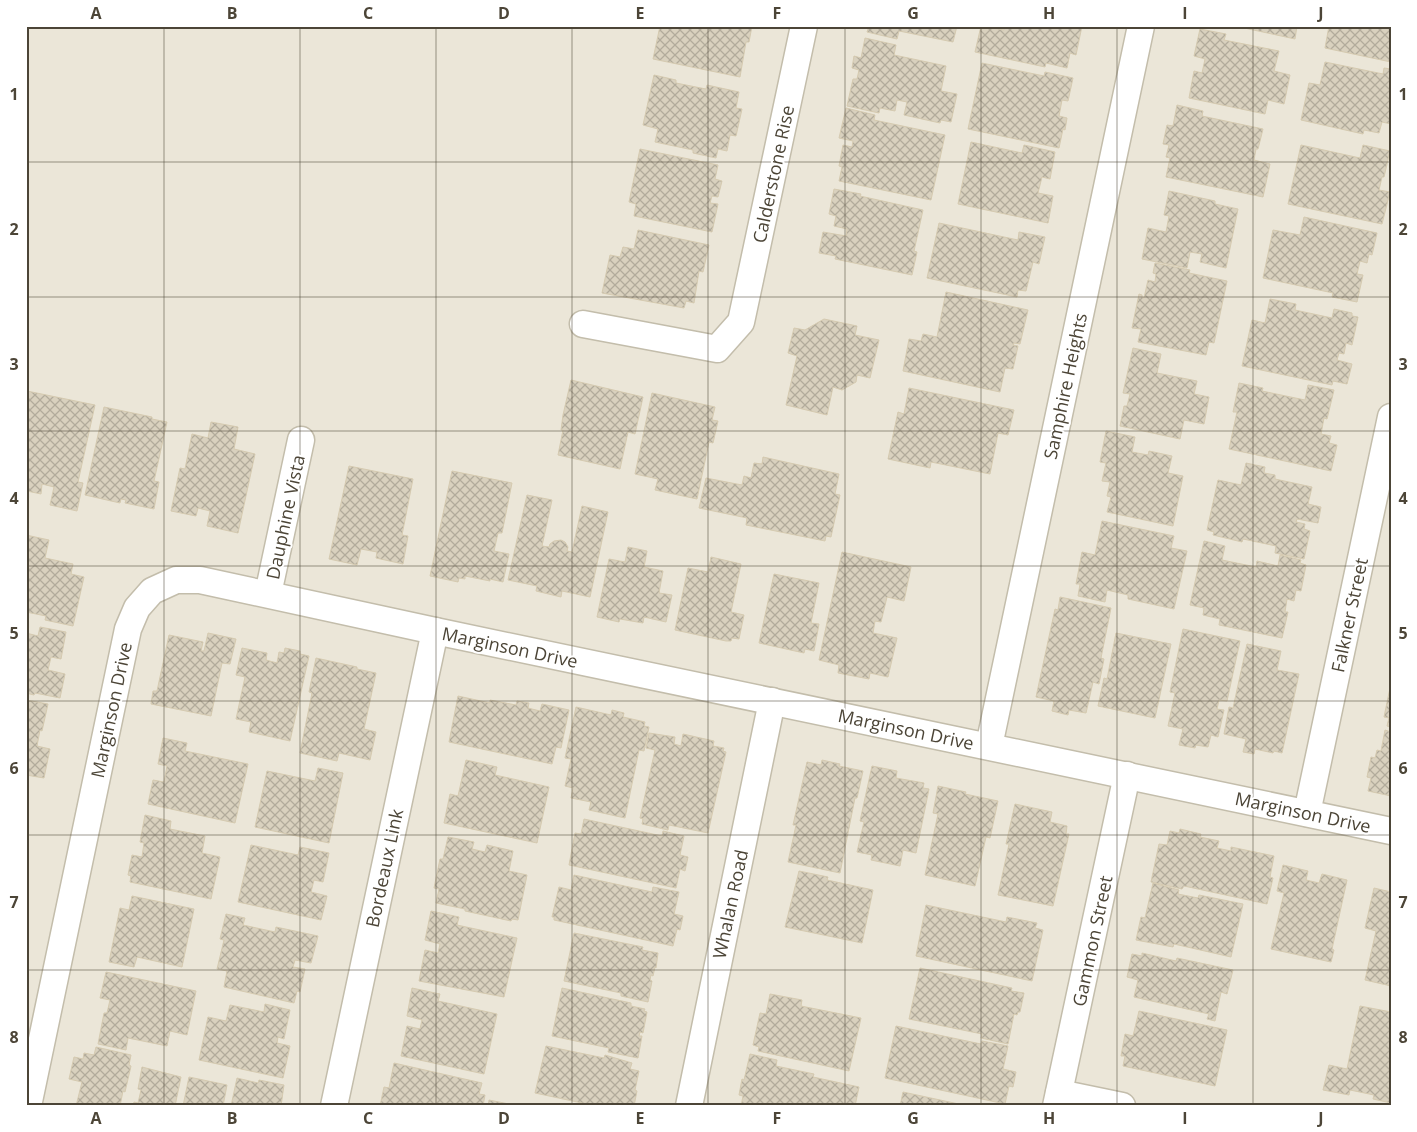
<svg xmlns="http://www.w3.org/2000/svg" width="1417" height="1132" viewBox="0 0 1417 1132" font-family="'Open Sans',sans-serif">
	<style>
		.residential { fill: #ebe6d8 }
		.building { fill: url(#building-cross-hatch); stroke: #d5cab0 }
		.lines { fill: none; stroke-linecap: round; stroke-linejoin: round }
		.minor-casing { stroke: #c3bdab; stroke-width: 29 }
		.minor { stroke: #fff; stroke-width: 26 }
		.grid { fill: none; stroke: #4c4537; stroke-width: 1; stroke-opacity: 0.55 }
		.labels { text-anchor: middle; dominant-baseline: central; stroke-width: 4; stroke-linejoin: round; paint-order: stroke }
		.street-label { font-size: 18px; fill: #4c4537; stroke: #fff }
		.neatline { fill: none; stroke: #4c4537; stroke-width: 2 }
		.grid-label { font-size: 16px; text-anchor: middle; font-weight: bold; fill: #4c4537 }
	</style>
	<defs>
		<pattern id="building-cross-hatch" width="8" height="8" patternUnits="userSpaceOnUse" patternTransform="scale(1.25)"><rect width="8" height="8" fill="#d9d1be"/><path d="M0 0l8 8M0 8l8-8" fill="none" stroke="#b2ab9b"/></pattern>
	</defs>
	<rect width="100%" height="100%" fill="#f6f4ea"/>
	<rect class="residential" x="26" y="26" width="1365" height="1080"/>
	<g class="building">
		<path d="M 660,26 L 752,26 L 749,42 L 746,42 L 740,77 L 653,59 Z"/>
		<path d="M 869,26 L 957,26 L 953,42 L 899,31 L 897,39 L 867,32 Z"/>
		<path d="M 981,26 L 1004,30 L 1004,26 L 1082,26 L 1076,55 L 1070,53 L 1067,68 L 1046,63 L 1045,67 L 975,52 Z"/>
		<path d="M 1235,26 L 1297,26 L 1295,39 Z"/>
		<path d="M 1329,26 L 1391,26 L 1391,62 L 1325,48 Z"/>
		<path d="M 1200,29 L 1226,34 L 1224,40 L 1279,51 L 1274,71 L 1290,75 L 1284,104 L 1268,100 L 1265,114 L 1189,98 L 1194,71 L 1202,73 L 1205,59 L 1194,56 Z"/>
		<path d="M 865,38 L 896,45 L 894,55 L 946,66 L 941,91 L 957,94 L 951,122 L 941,120 L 940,123 L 904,115 L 907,102 L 897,100 L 895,111 L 880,108 L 879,113 L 847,106 L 853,79 L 857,79 L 859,70 L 852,68 L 854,56 L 861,58 Z"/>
		<path d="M 1325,62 L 1383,74 L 1384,68 L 1391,69 L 1391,124 L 1382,122 L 1379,133 L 1364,130 L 1363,134 L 1301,120 L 1309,83 L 1320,85 Z"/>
		<path d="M 982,63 L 1044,76 L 1045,72 L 1073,78 L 1068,101 L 1062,100 L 1059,116 L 1067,118 L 1065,130 L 1063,129 L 1059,148 L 968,129 Z"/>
		<path d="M 654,75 L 676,80 L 676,83 L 706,89 L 707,85 L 739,92 L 736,108 L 742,109 L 736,136 L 730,135 L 727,151 L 718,149 L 716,158 L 693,153 L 693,150 L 655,142 L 658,129 L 643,125 Z"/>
		<path d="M 1177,105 L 1203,111 L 1202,116 L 1263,129 L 1258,149 L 1256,149 L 1254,160 L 1270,164 L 1263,197 L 1166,177 L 1170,158 L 1166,157 L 1169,145 L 1163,144 L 1167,125 L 1173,126 Z"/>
		<path d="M 846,108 L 875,115 L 874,120 L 945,135 L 931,200 L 839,181 L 842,167 L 839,166 L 843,145 L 852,147 L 853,141 L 839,138 Z"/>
		<path d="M 971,142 L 1022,153 L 1024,145 L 1055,152 L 1050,179 L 1042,177 L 1038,193 L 1053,196 L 1048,223 L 958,204 Z"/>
		<path d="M 1301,145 L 1360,158 L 1363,145 L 1390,151 L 1384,177 L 1382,177 L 1379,190 L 1390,192 L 1382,224 L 1288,204 Z"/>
		<path d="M 640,149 L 718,165 L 715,179 L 722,181 L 718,197 L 712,196 L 710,203 L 718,204 L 712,232 L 634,216 L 636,204 L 629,202 Z"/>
		<path d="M 834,189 L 861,194 L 860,196 L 923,210 L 914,251 L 917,252 L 912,275 L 835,259 L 836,256 L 819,253 L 823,232 L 846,236 L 847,229 L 834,226 L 836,216 L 829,214 Z"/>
		<path d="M 1169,191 L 1215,201 L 1215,204 L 1238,209 L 1226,268 L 1200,262 L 1202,254 L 1190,252 L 1187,268 L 1142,259 L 1148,228 L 1166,232 L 1169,216 L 1164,215 Z"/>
		<path d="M 1304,217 L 1377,233 L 1372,255 L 1369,254 L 1367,263 L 1360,261 L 1357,274 L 1363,275 L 1357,302 L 1332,297 L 1333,293 L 1263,278 L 1273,230 L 1300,235 Z"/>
		<path d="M 939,223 L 1018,240 L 1019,232 L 1045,237 L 1039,264 L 1033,262 L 1026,291 L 1018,290 L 1017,297 L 927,278 Z"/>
		<path d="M 638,230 L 709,245 L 703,272 L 699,271 L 694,303 L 686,301 L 684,308 L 602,293 L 610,255 L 620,257 L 623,247 L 634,249 Z"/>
		<path d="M 1155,263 L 1190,270 L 1189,273 L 1227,281 L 1214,343 L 1209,342 L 1206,355 L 1138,342 L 1141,329 L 1132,328 L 1139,294 L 1142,295 L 1142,297 L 1144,298 L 1148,280 L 1155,282 L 1156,274 L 1153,273 Z"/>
		<path d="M 946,292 L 1028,310 L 1020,344 L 1014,343 L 1013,345 L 1018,346 L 1013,369 L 1005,368 L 1000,392 L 903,371 L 909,339 L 921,341 L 923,334 L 937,337 Z"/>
		<path d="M 1270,299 L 1296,304 L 1295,310 L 1332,318 L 1334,309 L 1352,313 L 1352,316 L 1358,317 L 1352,345 L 1346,343 L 1344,354 L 1339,353 L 1337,360 L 1352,364 L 1347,384 L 1333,381 L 1332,385 L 1242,366 L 1252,320 L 1265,323 Z"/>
		<path d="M 824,319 L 857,326 L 855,335 L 879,340 L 870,378 L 857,375 L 856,382 L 842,390 L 833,387 L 827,415 L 786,405 L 797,356 L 788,353 L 794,328 L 805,330 Z"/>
		<path d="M 1133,348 L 1161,354 L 1157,373 L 1197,381 L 1194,394 L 1209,397 L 1204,424 L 1184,420 L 1180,439 L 1120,426 L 1124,406 L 1127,406 L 1130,394 L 1123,393 Z"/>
		<path d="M 571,380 L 643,397 L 635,434 L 628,432 L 620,469 L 558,455 L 563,430 L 561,430 L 563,415 Z"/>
		<path d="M 1239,383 L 1263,388 L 1262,391 L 1305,400 L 1308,385 L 1334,390 L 1327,419 L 1324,418 L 1321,434 L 1331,436 L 1329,443 L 1337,445 L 1331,471 L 1229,449 L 1237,412 L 1233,412 Z"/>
		<path d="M 909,388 L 1014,410 L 1008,435 L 998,433 L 990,474 L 931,462 L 930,468 L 888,459 L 898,412 L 904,414 Z"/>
		<path d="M 27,391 L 95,405 L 78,482 L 83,483 L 77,511 L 50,505 L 54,487 L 42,484 L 41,494 L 27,491 L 26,496 Z"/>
		<path d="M 652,393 L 715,407 L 712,420 L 718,421 L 713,443 L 709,442 L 697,499 L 655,490 L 658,479 L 635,474 Z"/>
		<path d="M 104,407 L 152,417 L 152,419 L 167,422 L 154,481 L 159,482 L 154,509 L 125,503 L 126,500 L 121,499 L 120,503 L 85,495 Z"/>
		<path d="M 211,422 L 238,427 L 234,449 L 255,454 L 238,533 L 207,526 L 210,511 L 198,508 L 196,516 L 171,511 L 180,468 L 185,469 L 192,434 L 208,438 Z"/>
		<path d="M 1106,431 L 1135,437 L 1132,452 L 1148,455 L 1149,451 L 1172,456 L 1168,473 L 1183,476 L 1173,526 L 1107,512 L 1111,497 L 1107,496 L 1110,482 L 1102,481 L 1106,463 L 1100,462 Z"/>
		<path d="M 763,457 L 839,474 L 835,494 L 840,495 L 831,537 L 826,536 L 825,541 L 746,525 L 747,518 L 699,508 L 706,478 L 742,485 L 744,476 L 751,478 L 754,463 L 762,464 Z"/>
		<path d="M 1246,463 L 1265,467 L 1264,473 L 1275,475 L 1275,479 L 1312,487 L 1308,504 L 1321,507 L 1318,523 L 1297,519 L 1296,522 L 1305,524 L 1304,529 L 1310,531 L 1304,559 L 1275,553 L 1276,546 L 1243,539 L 1242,542 L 1213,535 L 1214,532 L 1207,530 L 1218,480 L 1241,485 Z"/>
		<path d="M 349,466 L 413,479 L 402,535 L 408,536 L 403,564 L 376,558 L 377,552 L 361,549 L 357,565 L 329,559 Z"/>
		<path d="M 452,471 L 512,483 L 502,533 L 498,533 L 494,551 L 509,554 L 503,582 L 490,579 L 490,581 L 465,576 L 465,579 L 459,578 L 458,582 L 430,576 Z"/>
		<path d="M 527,495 L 552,500 L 542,546 L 549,547 L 550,544 L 554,541 L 561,540 L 565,542 L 568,547 L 567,551 L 572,552 L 582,506 L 608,512 L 590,597 L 562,591 L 561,597 L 536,591 L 537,586 L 508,580 Z"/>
		<path d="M 1102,521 L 1174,536 L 1171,548 L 1187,551 L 1174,609 L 1128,599 L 1128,595 L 1107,590 L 1105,602 L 1078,596 L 1080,584 L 1076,584 L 1082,552 L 1095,555 Z"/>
		<path d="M 26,535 L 49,540 L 45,558 L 73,564 L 71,574 L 84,577 L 73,626 L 45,620 L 46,616 L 26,612 Z"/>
		<path d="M 1204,541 L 1225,546 L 1222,560 L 1256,567 L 1257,561 L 1278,566 L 1280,555 L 1301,560 L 1300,563 L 1306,565 L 1301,591 L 1296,590 L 1294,601 L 1287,599 L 1285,612 L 1288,612 L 1282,638 L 1219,625 L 1220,619 L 1203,615 L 1204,608 L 1190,605 Z"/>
		<path d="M 628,547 L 647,551 L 644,567 L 663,571 L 659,593 L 672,595 L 666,622 L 644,617 L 643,623 L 620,619 L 619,622 L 597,617 L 609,559 L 625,562 Z"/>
		<path d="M 842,552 L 911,567 L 904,601 L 887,597 L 881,622 L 875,621 L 873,633 L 897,638 L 888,677 L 870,673 L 869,679 L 838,673 L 839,665 L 819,660 Z"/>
		<path d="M 711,557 L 741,564 L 731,612 L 744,615 L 739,639 L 732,638 L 731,641 L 726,641 L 675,630 L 688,568 L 708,572 Z"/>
		<path d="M 774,574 L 819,583 L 811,623 L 819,624 L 814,651 L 805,649 L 804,653 L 759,643 Z"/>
		<path d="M 1060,597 L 1111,608 L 1101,658 L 1104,659 L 1099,684 L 1093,682 L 1086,713 L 1069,710 L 1068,715 L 1052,711 L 1054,701 L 1036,697 L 1055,609 L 1058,610 Z"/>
		<path d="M 40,627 L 66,632 L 61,659 L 51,657 L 48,670 L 65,674 L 60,698 L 35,693 L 34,695 L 26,693 L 26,633 L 38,636 Z"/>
		<path d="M 1183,629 L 1240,641 L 1227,701 L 1219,700 L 1217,709 L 1224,710 L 1218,737 L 1211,735 L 1208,747 L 1196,745 L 1195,748 L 1179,745 L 1183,729 L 1168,726 L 1175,693 L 1170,692 Z"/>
		<path d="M 208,633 L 236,639 L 230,664 L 222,663 L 211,716 L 151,704 L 153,691 L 157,691 L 169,635 L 203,642 L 201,651 L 204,651 Z"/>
		<path d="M 1116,633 L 1171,644 L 1155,718 L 1098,706 L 1104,678 L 1107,679 Z"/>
		<path d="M 1247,644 L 1281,651 L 1277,670 L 1299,674 L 1282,753 L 1274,751 L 1273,753 L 1255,749 L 1254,754 L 1243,752 L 1246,739 L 1224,734 L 1229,707 L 1233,708 Z"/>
		<path d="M 242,648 L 267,653 L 266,660 L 277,663 L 279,652 L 284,653 L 285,648 L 300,651 L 300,654 L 309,656 L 290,741 L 249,732 L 251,722 L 236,719 L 245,677 L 236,675 Z"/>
		<path d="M 316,658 L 357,667 L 357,669 L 376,673 L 364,729 L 376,732 L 370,760 L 339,753 L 337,761 L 300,753 L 312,693 L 309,692 Z"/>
		<path d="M 1390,688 L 1391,688 L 1391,727 L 1387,726 L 1389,718 L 1384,717 Z"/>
		<path d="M 458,696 L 490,703 L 490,700 L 516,705 L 517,701 L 529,703 L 528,708 L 540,711 L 542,704 L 569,710 L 561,748 L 556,747 L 552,764 L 449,742 Z"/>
		<path d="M 26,700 L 48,704 L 42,731 L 40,730 L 37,746 L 50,749 L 44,778 L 26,775 Z"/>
		<path d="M 576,707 L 611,715 L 612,710 L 624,713 L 623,717 L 645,722 L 644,726 L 649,727 L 644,751 L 639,750 L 625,818 L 589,810 L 591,802 L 571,798 L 573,788 L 565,786 L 571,759 L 565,758 Z"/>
		<path d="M 1385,730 L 1391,732 L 1391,796 L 1368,791 L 1371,778 L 1367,777 L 1371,757 L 1375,758 L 1377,750 L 1381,751 Z"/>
		<path d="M 649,733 L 675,737 L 674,744 L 681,746 L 683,734 L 714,741 L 713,746 L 724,748 L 723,751 L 726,752 L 708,833 L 669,825 L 668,830 L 642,824 L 643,819 L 640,818 L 655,750 L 646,748 Z"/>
		<path d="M 163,738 L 187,743 L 185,751 L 248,764 L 235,823 L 148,804 L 153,780 L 164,782 L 167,766 L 158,764 Z"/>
		<path d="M 466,760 L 497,767 L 495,775 L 549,787 L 537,843 L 444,823 L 450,794 L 458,796 Z"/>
		<path d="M 822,760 L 840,764 L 839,766 L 863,771 L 857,798 L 855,798 L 840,873 L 788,862 L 796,825 L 793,825 L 807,762 L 821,765 Z"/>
		<path d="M 872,766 L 897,771 L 896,778 L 924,783 L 923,788 L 929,789 L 916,853 L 903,850 L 900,866 L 871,860 L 872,855 L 857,852 L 864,822 L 860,821 Z"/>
		<path d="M 318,768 L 343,773 L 329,843 L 255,827 L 267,771 L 315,781 Z"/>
		<path d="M 938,786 L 966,792 L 965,794 L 998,801 L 990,838 L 986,837 L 975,886 L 925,875 L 938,814 L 933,813 Z"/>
		<path d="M 1015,804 L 1052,812 L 1050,822 L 1067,826 L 1066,834 L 1069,834 L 1053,906 L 998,895 L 1009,844 L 1006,844 Z"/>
		<path d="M 145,815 L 171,821 L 170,829 L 205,836 L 202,853 L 220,857 L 211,899 L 130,882 L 131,876 L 128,875 L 132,855 L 142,857 L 144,843 L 140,842 Z"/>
		<path d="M 584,819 L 662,836 L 663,831 L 684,836 L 680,855 L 688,857 L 685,871 L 680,869 L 676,888 L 569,865 L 575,833 L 581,834 Z"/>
		<path d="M 1180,829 L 1201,834 L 1200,837 L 1219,841 L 1217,848 L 1231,851 L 1231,847 L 1274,856 L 1270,877 L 1273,878 L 1267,904 L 1184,886 L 1182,889 L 1151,882 L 1159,844 L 1167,845 L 1170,831 L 1179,833 Z"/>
		<path d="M 448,837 L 474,842 L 472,849 L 485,852 L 487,845 L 513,851 L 509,871 L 527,875 L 518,920 L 512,919 L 511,921 L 465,911 L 465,909 L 436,903 L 439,889 L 434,888 L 440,859 L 443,859 Z"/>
		<path d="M 251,845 L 298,855 L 300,847 L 329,853 L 323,882 L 314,880 L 311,892 L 327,896 L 321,920 L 238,902 Z"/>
		<path d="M 1283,865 L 1308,871 L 1306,880 L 1319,883 L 1322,874 L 1347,880 L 1332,949 L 1334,950 L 1331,962 L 1271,949 L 1284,893 L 1277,891 Z"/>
		<path d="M 799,871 L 828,877 L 827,880 L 873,890 L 862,943 L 785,927 Z"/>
		<path d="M 574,875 L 652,892 L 653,887 L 679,892 L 674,914 L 683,916 L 680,930 L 677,929 L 673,946 L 554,920 L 554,917 L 552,917 L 559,887 L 571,890 Z"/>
		<path d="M 1153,883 L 1179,890 L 1178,894 L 1198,898 L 1199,895 L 1243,904 L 1231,957 L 1174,944 L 1173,947 L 1136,940 L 1141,917 L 1145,918 Z"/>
		<path d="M 1374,888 L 1391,892 L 1391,986 L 1365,980 L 1376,931 L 1365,928 Z"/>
		<path d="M 132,896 L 194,909 L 182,967 L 137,957 L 134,967 L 109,962 L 120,908 L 129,910 Z"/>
		<path d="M 926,905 L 1006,922 L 1007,917 L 1037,923 L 1035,928 L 1043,930 L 1032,981 L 916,956 Z"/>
		<path d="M 431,911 L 459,917 L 457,925 L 517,938 L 504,997 L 419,981 L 425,950 L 438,953 L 440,944 L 425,940 Z"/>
		<path d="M 226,914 L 245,918 L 243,925 L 275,932 L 276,927 L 318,936 L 311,963 L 295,960 L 293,967 L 305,969 L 300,992 L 297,991 L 294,1003 L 224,987 L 227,971 L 217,969 L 224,940 L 220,939 Z"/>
		<path d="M 574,933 L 643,947 L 642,950 L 658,953 L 656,968 L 655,967 L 653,976 L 651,975 L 650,980 L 652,981 L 648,1002 L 621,996 L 621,993 L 564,981 Z"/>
		<path d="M 1142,953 L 1176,961 L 1177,958 L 1233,970 L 1227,994 L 1221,992 L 1215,1021 L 1207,1019 L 1209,1014 L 1134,997 L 1138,980 L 1127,977 L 1132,954 L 1142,956 Z"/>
		<path d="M 920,968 L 1012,988 L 1011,991 L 1024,993 L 1020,1012 L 1018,1012 L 1017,1015 L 1014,1014 L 1008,1044 L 981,1038 L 982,1034 L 909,1019 Z"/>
		<path d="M 106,972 L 196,991 L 187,1035 L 170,1031 L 167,1046 L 128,1038 L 126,1050 L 98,1044 L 104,1013 L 107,1013 L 110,1000 L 100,998 Z"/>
		<path d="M 412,988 L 440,994 L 438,1001 L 497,1014 L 484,1074 L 401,1056 L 407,1026 L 420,1029 L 422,1020 L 407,1016 Z"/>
		<path d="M 562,988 L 631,1003 L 631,1006 L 645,1009 L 644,1011 L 647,1012 L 643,1033 L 640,1032 L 639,1036 L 642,1036 L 638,1058 L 608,1052 L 609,1048 L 552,1036 Z"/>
		<path d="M 770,994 L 802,1000 L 801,1006 L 861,1018 L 849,1071 L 758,1051 L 759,1047 L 753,1045 L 760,1013 L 766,1014 Z"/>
		<path d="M 265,1004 L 290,1010 L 284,1039 L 278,1037 L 277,1043 L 290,1046 L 283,1078 L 199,1060 L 208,1017 L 226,1021 L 230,1005 L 264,1012 Z"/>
		<path d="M 1360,1006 L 1391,1012 L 1391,1103 L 1373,1099 L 1374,1095 L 1350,1090 L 1349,1095 L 1323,1090 L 1329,1065 L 1347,1069 Z"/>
		<path d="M 1139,1011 L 1227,1030 L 1215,1086 L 1123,1066 L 1125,1056 L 1121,1056 L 1125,1034 L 1133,1036 Z"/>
		<path d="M 896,1026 L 981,1044 L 982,1041 L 1008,1046 L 1003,1069 L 1016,1072 L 1013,1087 L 1009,1086 L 1005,1104 L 885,1078 Z"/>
		<path d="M 546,1046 L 604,1058 L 605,1055 L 632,1063 L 630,1069 L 639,1071 L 635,1090 L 637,1091 L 634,1106 L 596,1106 L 535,1093 Z"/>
		<path d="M 96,1047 L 131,1055 L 129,1065 L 131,1066 L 125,1092 L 123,1091 L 120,1106 L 76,1106 L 82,1082 L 69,1079 L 74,1057 L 83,1059 L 84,1053 L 94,1055 Z"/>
		<path d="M 750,1054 L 777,1060 L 776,1066 L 814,1074 L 813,1077 L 859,1087 L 855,1106 L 741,1106 L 743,1096 L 739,1095 L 742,1079 L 744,1080 Z"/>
		<path d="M 394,1063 L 482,1083 L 479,1094 L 485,1095 L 483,1106 L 380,1106 L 384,1087 L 389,1088 Z"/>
		<path d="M 142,1067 L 181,1077 L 175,1106 L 133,1106 L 134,1102 L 138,1103 L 141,1090 L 138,1089 Z"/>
		<path d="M 189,1077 L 227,1085 L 223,1106 L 183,1106 Z"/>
		<path d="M 237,1078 L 258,1083 L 259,1080 L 284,1085 L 281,1106 L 231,1106 Z"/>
		<path d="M 903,1092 L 968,1106 L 900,1106 Z"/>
		<path d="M 489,1100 L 514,1105 L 514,1106 L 488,1106 Z"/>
	</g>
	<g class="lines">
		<defs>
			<g id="minor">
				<path d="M 583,324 L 717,349 L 741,322 L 804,26"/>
				<path d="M 268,594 L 301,440"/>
				<path d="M 989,746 L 1141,26"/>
				<path d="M 1307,813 L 1391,417"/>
				<path d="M 1059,1093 L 1122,1106"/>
				<path d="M 28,1106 L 128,629 L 137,608 L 152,591 L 176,580 L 200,580 L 435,631 L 1391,831"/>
				<path d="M 334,1106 L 435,631"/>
				<path d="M 689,1106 L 772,701"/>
				<path d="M 1056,1106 L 1127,775"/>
			</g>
		</defs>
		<use href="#minor" class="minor-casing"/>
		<use href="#minor" class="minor"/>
	</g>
	<path class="grid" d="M 164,26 L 164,1106M 300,26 L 300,1106M 436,26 L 436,1106M 572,26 L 572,1106M 708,26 L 708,1106M 845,26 L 845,1106M 981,26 L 981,1106M 1117,26 L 1117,1106M 1253,26 L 1253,1106M 26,162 L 1391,162M 26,297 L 1391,297M 26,431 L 1391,431M 26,566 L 1391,566M 26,701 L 1391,701M 26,835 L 1391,835M 26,970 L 1391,970"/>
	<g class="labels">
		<g class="street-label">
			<text transform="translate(773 174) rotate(-78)">Calderstone Rise</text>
			<text transform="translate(1065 386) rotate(-78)">Samphire Heights</text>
			<text transform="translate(285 517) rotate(-78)">Dauphine Vista</text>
			<text transform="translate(1349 615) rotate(-78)">Falkner Street</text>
			<text transform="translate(510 647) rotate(12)">Marginson Drive</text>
			<text transform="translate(111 710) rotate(-78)">Marginson Drive</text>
			<text transform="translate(906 729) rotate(12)">Marginson Drive</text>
			<text transform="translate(1303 812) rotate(12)">Marginson Drive</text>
			<text transform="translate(384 868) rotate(-78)">Bordeaux Link</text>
			<text transform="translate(730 904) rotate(-78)">Whalan Road</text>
			<text transform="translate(1092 941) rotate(-78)">Gammon Street</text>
		</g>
	</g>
	<rect width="1417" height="1132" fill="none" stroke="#ffffff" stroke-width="55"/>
	<rect x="28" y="28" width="1362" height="1076" class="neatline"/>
	<g class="grid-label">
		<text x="96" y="19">A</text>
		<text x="232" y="19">B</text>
		<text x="368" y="19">C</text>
		<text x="504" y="19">D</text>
		<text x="640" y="19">E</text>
		<text x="777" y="19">F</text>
		<text x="913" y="19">G</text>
		<text x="1049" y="19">H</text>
		<text x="1185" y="19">I</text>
		<text x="1321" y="19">J</text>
		<text x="14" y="100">1</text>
		<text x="1403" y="100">1</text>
		<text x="14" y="235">2</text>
		<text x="1403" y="235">2</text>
		<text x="14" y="370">3</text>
		<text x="1403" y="370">3</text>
		<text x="14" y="504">4</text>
		<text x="1403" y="504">4</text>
		<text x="14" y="639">5</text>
		<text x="1403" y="639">5</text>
		<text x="14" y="774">6</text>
		<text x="1403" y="774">6</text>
		<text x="14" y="908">7</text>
		<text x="1403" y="908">7</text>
		<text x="14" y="1043">8</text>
		<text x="1403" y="1043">8</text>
		<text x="96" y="1124">A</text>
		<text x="232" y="1124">B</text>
		<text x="368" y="1124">C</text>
		<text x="504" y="1124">D</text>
		<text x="640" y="1124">E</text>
		<text x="777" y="1124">F</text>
		<text x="913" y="1124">G</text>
		<text x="1049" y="1124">H</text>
		<text x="1185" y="1124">I</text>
		<text x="1321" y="1124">J</text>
	</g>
</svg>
